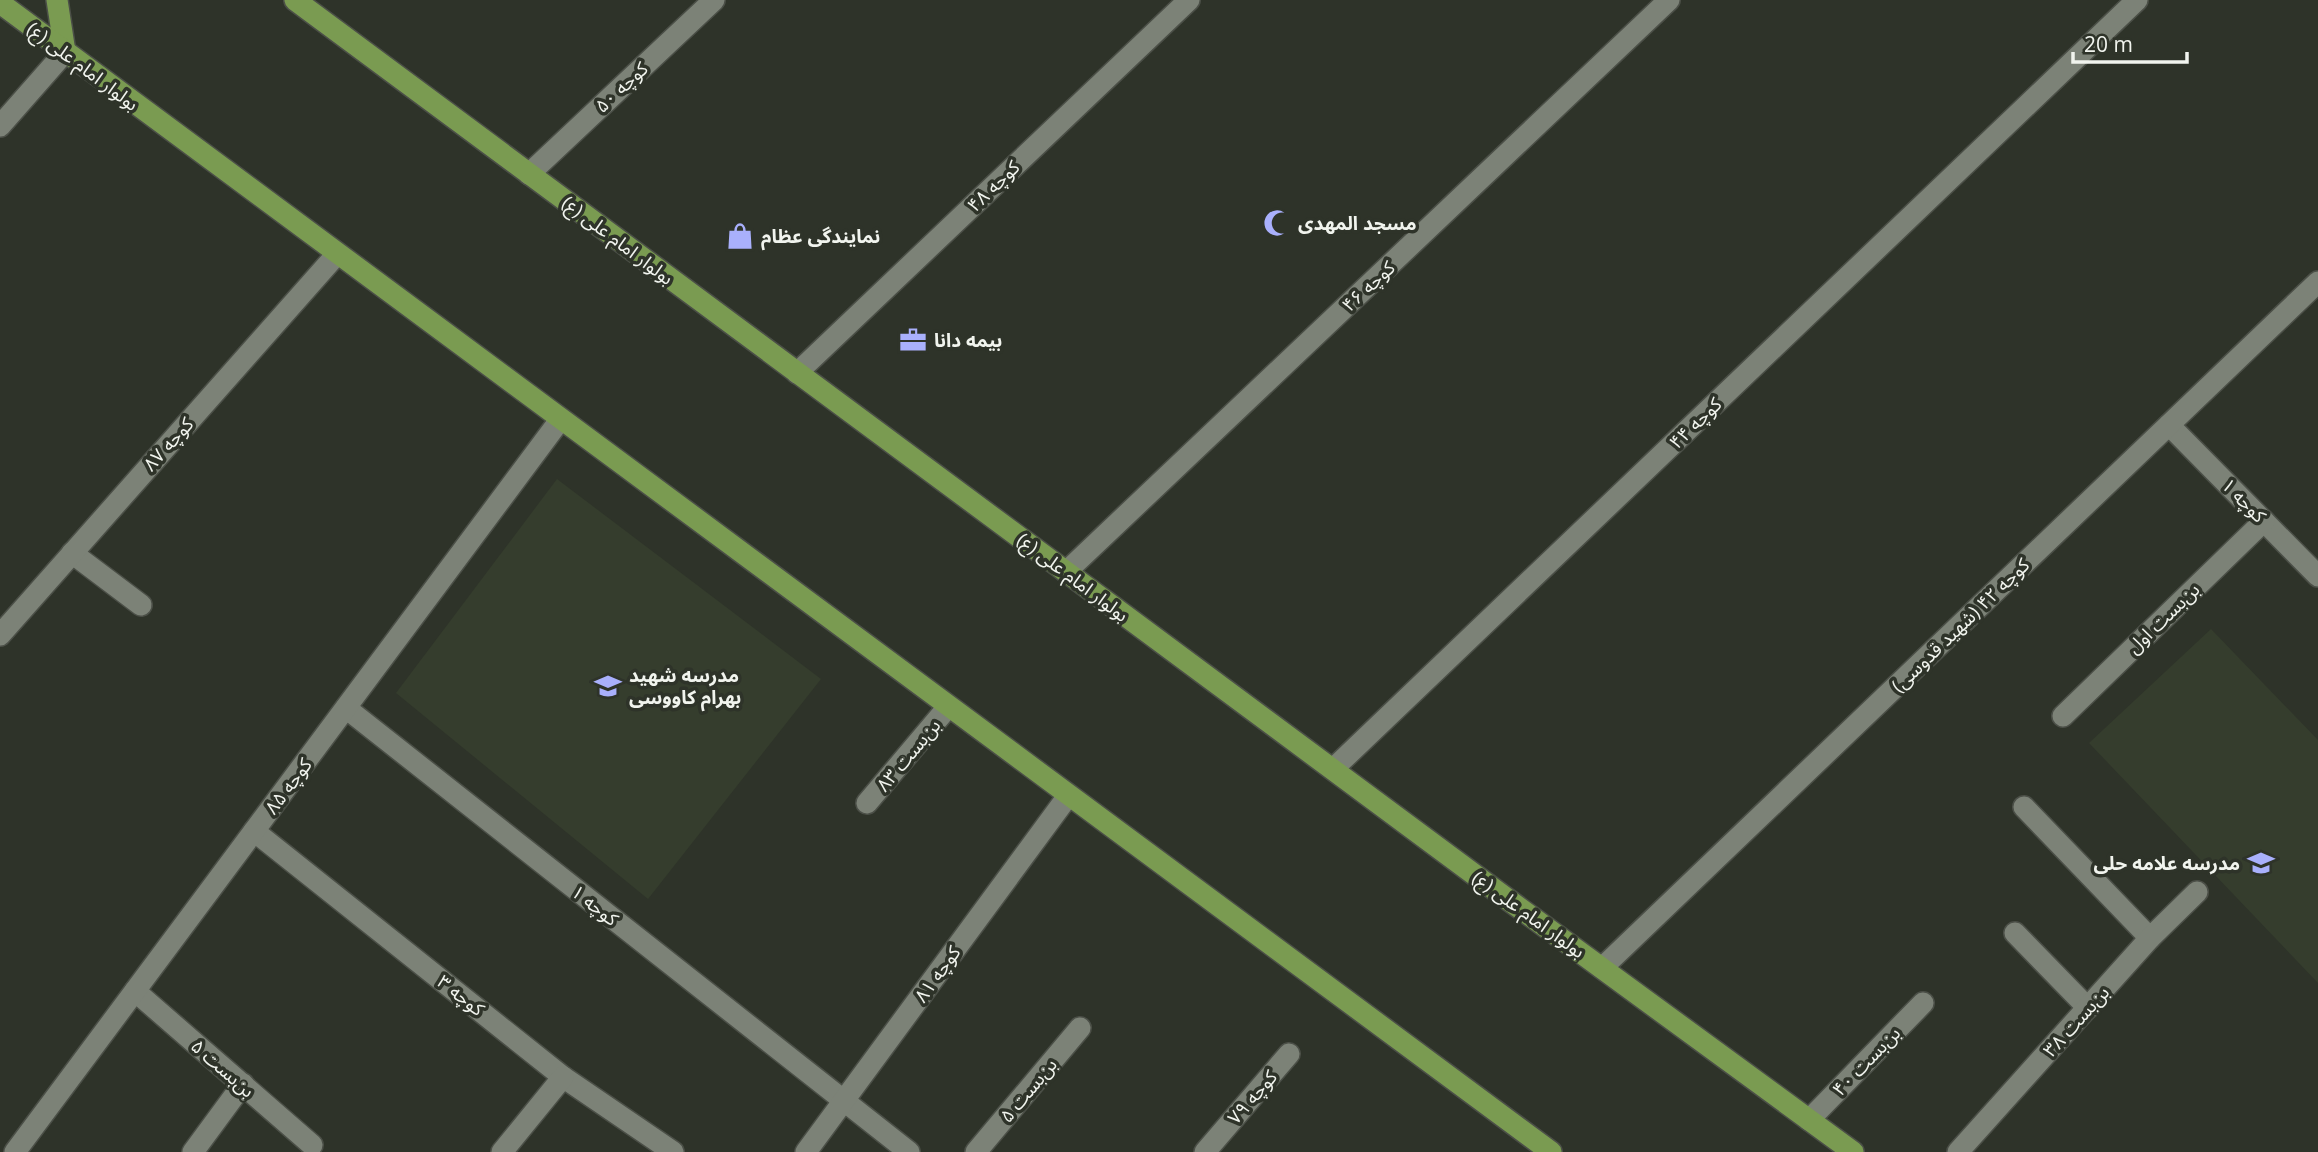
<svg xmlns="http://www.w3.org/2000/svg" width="2318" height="1152" viewBox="0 0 2318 1152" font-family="'Open Sans','Noto Sans Arabic',sans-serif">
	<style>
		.built { fill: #353d2d }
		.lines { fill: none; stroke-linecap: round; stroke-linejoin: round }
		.minor-casing { stroke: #4b4f47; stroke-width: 24 }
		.primary-casing { stroke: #4b4f47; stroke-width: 24 }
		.minor { stroke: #7c8277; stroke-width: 21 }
		.primary { stroke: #7a9b51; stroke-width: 21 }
		.labels { text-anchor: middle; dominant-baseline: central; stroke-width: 7; stroke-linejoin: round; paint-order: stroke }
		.street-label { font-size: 19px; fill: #f1f4ee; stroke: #2e3329 }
		.poi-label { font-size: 19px; font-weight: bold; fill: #f1f4ee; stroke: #2e3329; text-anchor: start }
	</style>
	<rect width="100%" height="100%" fill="#2e3329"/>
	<g class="built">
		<path d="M 557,479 L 821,679 L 648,899 L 396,693 Z"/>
		<path d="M 2211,629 L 2318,740 L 2318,983 L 2089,743 Z"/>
	</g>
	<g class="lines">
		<defs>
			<g id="minor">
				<path d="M 0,126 L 65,52"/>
				<path d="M 529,174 L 714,0"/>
				<path d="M 797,373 L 1189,0"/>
				<path d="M 2169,425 L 2318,576"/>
				<path d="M 72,553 L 141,605"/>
				<path d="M 1066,572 L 1669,0"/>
				<path d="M 0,635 L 337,254"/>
				<path d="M 346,708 L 909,1152"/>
				<path d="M 2063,716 L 2264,521"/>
				<path d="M 1333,769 L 2137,0"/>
				<path d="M 867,803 L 948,707"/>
				<path d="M 2024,807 L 2150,938"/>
				<path d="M 254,831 L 563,1077 L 673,1152"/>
				<path d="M 2015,933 L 2088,1008"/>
				<path d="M 1602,968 L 2318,282"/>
				<path d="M 135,991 L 312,1145"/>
				<path d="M 1809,1120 L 1923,1003"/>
				<path d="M 15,1152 L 560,420"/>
				<path d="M 193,1152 L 243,1084"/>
				<path d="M 502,1152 L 563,1077"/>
				<path d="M 806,1152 L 1068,796"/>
				<path d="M 976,1152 L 1080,1028"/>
				<path d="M 1205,1152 L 1289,1054"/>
				<path d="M 1958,1152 L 2150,938 L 2197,892"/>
			</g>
			<g id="primary">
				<path d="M 57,0 L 65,52"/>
				<path d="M 295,0 L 1510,901 L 1853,1152"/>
				<path d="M 0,3 L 1551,1152"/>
			</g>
		</defs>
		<use href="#minor" class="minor-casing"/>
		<use href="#primary" class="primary-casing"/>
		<use href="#minor" class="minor"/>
		<use href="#primary" class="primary"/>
	</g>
	<defs>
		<symbol id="mosque-bare" viewBox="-9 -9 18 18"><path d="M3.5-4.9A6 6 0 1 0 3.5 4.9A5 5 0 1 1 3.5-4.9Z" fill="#a9b0fc" stroke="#2e3329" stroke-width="2.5" paint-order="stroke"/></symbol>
		<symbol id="shop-bare" viewBox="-9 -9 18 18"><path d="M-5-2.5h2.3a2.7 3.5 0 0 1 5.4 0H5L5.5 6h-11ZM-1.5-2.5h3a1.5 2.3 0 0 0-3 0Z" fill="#a9b0fc" stroke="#2e3329" stroke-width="2.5" paint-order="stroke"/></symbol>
		<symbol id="office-bare" viewBox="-9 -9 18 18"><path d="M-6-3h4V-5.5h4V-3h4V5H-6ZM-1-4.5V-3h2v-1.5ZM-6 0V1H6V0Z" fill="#a9b0fc" stroke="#2e3329" stroke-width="2.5" paint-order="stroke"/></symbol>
		<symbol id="school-bare" viewBox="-9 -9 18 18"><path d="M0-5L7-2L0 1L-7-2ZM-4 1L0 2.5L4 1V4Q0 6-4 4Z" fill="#a9b0fc" stroke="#2e3329" stroke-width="2.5" paint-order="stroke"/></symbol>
	</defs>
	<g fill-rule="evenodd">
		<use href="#mosque-bare" x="1258" y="204" width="38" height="38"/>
		<use href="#shop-bare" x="721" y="217" width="38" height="38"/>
		<use href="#office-bare" x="894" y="321" width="38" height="38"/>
		<use href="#school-bare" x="589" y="667" width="38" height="38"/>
		<use href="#school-bare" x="2242" y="844" width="38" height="38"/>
	</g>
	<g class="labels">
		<g class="street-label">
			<text transform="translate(83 66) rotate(37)">بولوار امام علی (ع)</text>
			<text transform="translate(621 87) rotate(-43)">کوچه ۵۰</text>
			<text transform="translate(993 186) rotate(-44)">کوچه ۴۸</text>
			<text transform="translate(618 240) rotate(37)">بولوار امام علی (ع)</text>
			<text transform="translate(1368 286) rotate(-43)">کوچه ۴۶</text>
			<text transform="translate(1695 423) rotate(-44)">کوچه ۴۴</text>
			<text transform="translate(168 444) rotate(-48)">کوچه ۸۷</text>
			<text transform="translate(2244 500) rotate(45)">کوچه ۱</text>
			<text transform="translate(1073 577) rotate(37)">بولوار امام علی (ع)</text>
			<text transform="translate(2163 618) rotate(-44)">بن‌بست اول</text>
			<text transform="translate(1960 625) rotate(-44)">کوچه ۴۲ (شهید قدوسی)</text>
			<text transform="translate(908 755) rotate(-50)">بن‌بست ۸۳</text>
			<text transform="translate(288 786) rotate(-53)">کوچه ۸۵</text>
			<text transform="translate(595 905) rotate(38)">کوچه ۱</text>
			<text transform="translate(1529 914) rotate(36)">بولوار امام علی (ع)</text>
			<text transform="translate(937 974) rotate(-54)">کوچه ۸۱</text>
			<text transform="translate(461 995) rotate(38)">کوچه ۳</text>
			<text transform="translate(2076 1021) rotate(-48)">بن‌بست ۳۸</text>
			<text transform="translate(1866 1061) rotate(-46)">بن‌بست ۴۰</text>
			<text transform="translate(223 1068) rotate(41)">بن‌بست ۵</text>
			<text transform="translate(1028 1090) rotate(-50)">بن‌بست ۵</text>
			<text transform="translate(1252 1097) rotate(-49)">کوچه ۷۹</text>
		</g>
		<g class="poi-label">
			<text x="1298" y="223">مسجد المهدی</text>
			<text x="761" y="236">نمایندگی عظام</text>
			<text x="934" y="340">بیمه دانا</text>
			<text x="629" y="675">مدرسه شهید<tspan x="629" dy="22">بهرام کاووسی</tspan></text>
			<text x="2240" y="863" text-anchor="end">مدرسه علامه حلی</text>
		</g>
	</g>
	<path d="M2073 52v10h114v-10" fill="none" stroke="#f1f4ee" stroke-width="3.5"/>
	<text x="2084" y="52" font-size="21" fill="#f1f4ee" stroke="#2e3329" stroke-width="5" paint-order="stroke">20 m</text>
</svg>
